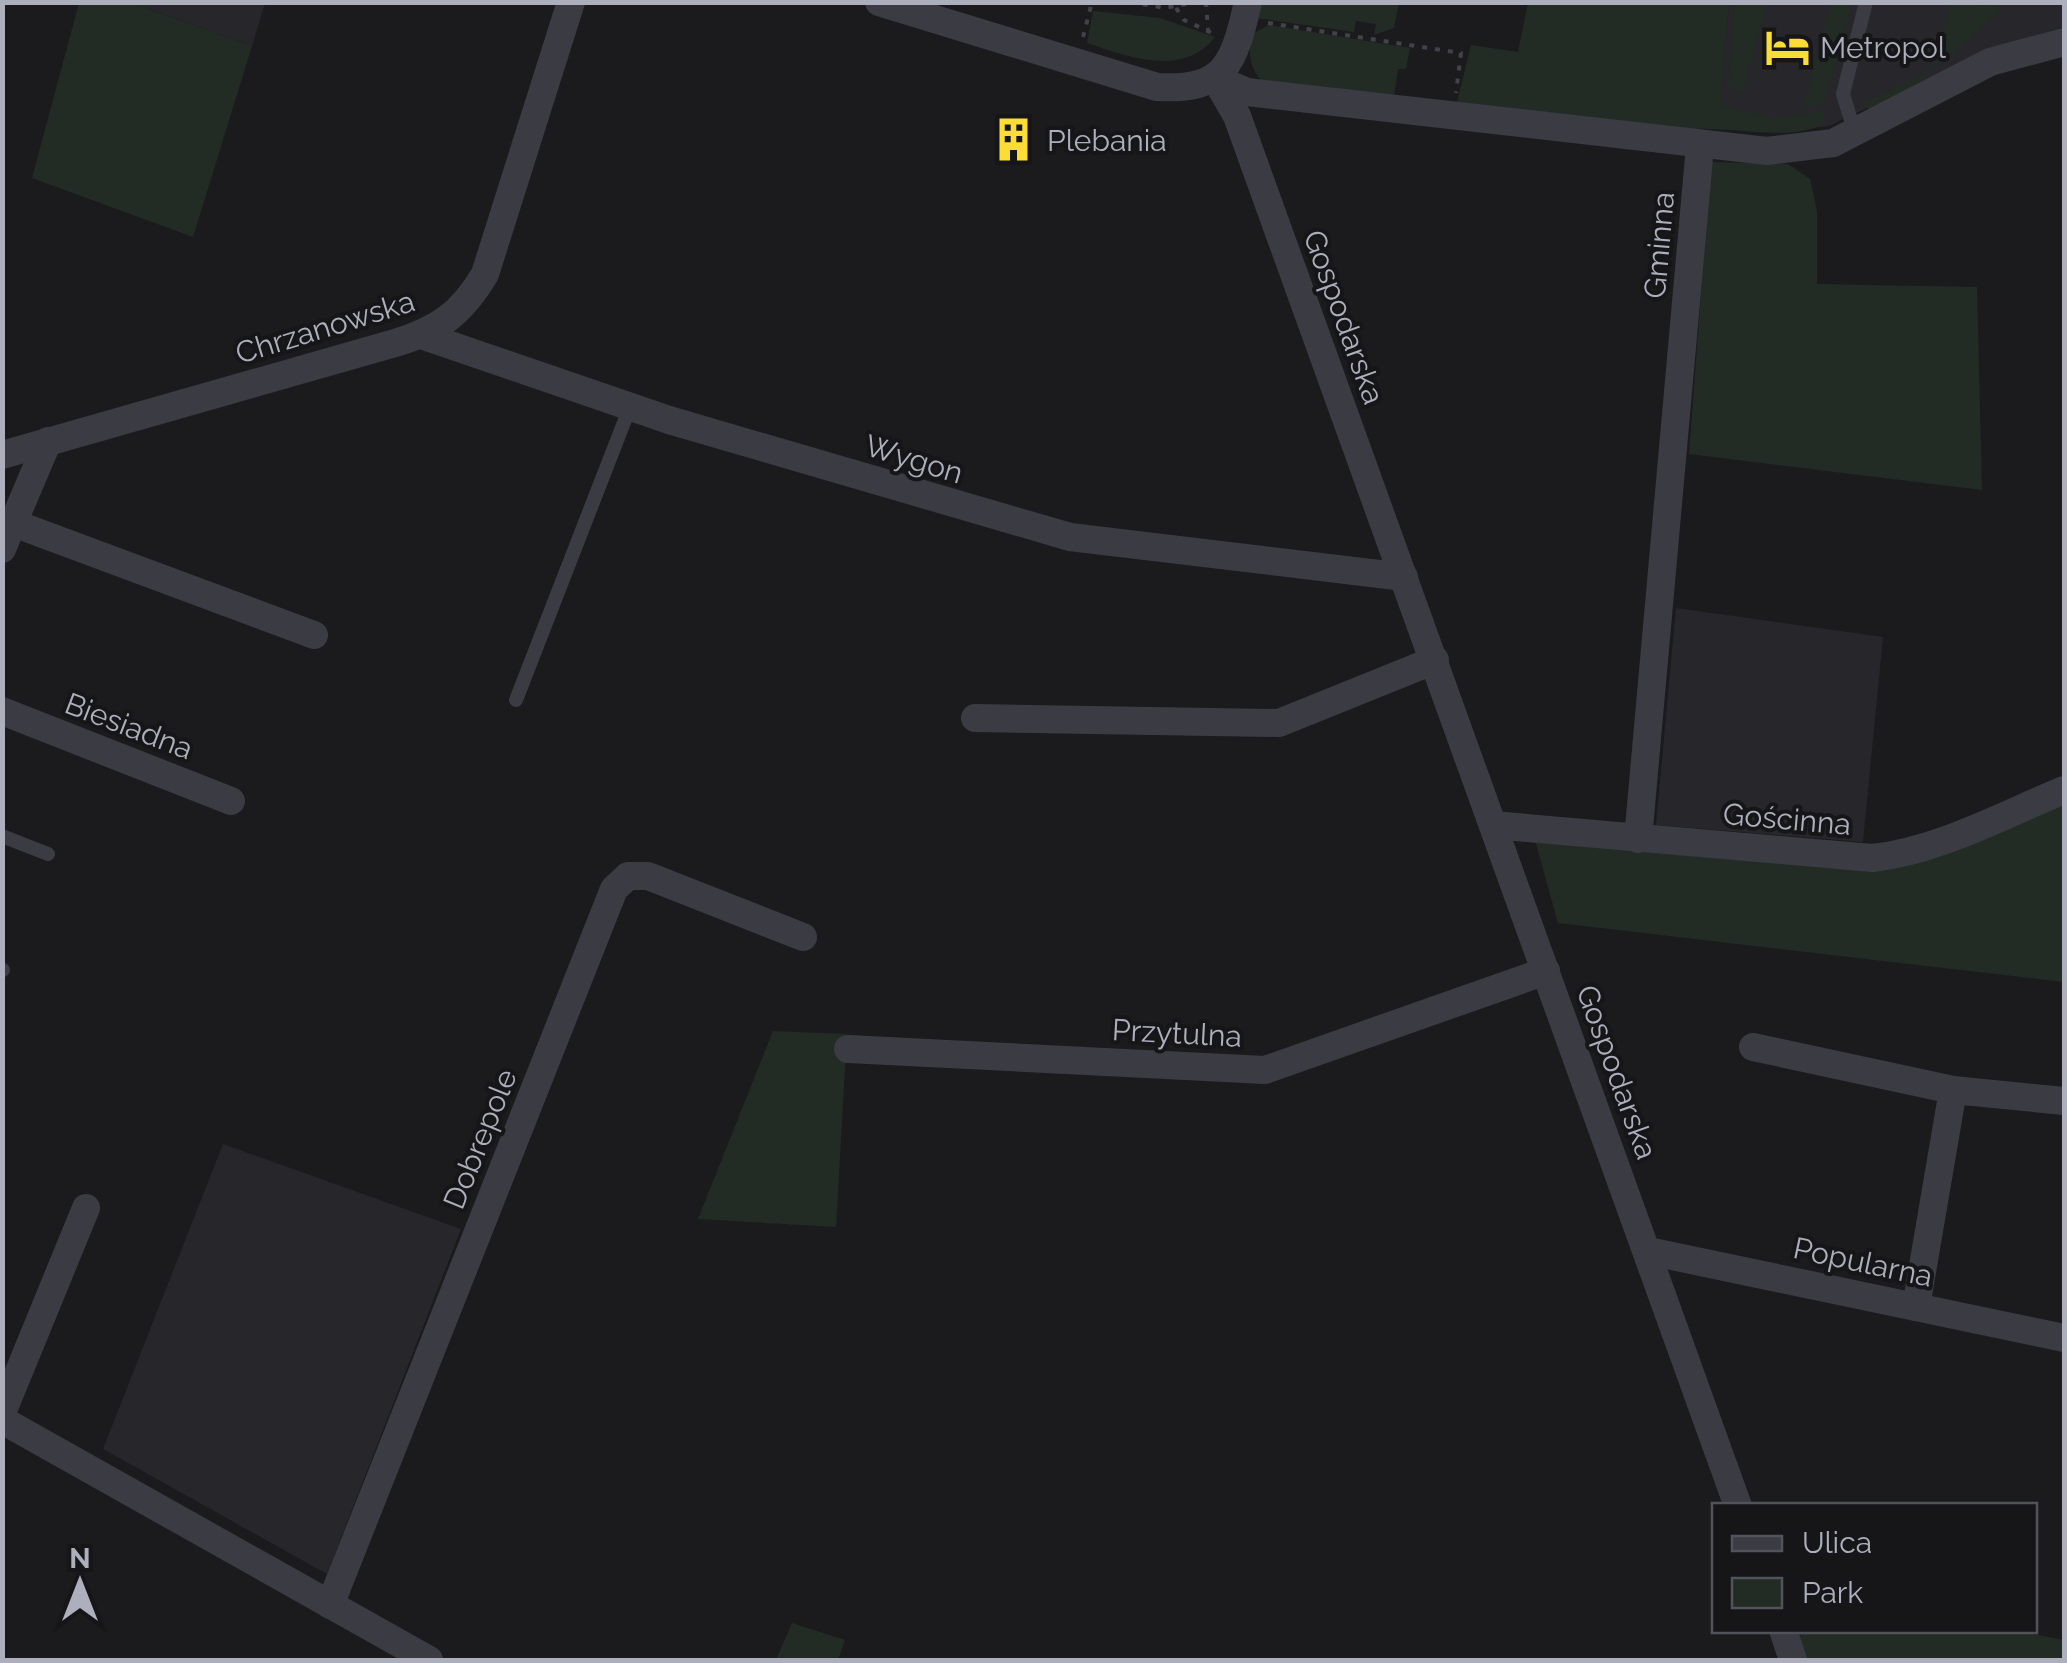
<svg xmlns="http://www.w3.org/2000/svg" width="2067" height="1663" viewBox="0 0 2067 1663" font-family="Raleway,sans-serif">
	<style>
		.built { fill: #27262a }
		.green { fill: #222c25 }
		.lines { fill: none; stroke-linecap: round; stroke-linejoin: round }
		.path { stroke: #41424a; stroke-width: 4; stroke-dasharray: 5 8; stroke-linecap: butt }
		.lane { stroke: #3b3b43; stroke-width: 14 }
		.street { stroke: #3b3b43; stroke-width: 28 }
		.labels { text-anchor: middle; dominant-baseline: central; stroke-width: 8; stroke-linejoin: round; paint-order: stroke }
		.poi-label { font-size: 30px; fill: #adafbd; stroke: #161618; text-anchor: start }
		.street-label { font-size: 30px; fill: #adafbd; stroke: #161618 }
	</style>
	<rect width="100%" height="100%" fill="#1b1b1d"/>
	<g class="built">
		<path d="M 132,3 L 265,3 L 252,46 Z"/>
		<path d="M 1729,3 L 2064,3 L 2064,27 L 1993,48 L 1829,126 L 1783,132 L 1720,110 Z"/>
		<path d="M 1676,608 L 1883,637 L 1863,842 L 1656,825 Z"/>
		<path d="M 223,1144 L 461,1229 L 327,1574 L 103,1449 Z"/>
	</g>
	<g class="green">
		<path d="M 1729,2 L 1721,105 L 1774,118 L 1824,111 L 1825,121 C 1798,147 1713,120 1674,132 L 1457,102 L 1471,45 L 1518,52 L 1528,3 Z"/>
		<path d="M 79,3 L 132,3 L 252,46 L 193,237 L 32,178 Z"/>
		<path d="M 1259,3 L 1399,3 L 1394,28 L 1374,35 L 1376,24 L 1356,21 L 1354,32 L 1256,18 Z"/>
		<path d="M 1735,3 L 1767,3 L 1743,92 L 1728,88 Z"/>
		<path d="M 1831,3 L 1852,3 L 1824,104 L 1803,108 Z"/>
		<path d="M 1951,3 L 2005,7 L 1912,89 L 1869,110 L 1865,102 L 1933,70 Z"/>
		<path d="M 1093,11 L 1160,18 L 1215,37 C 1183,78 1129,57 1087,43 Z"/>
		<path d="M 1269,25 L 1410,48 L 1406,69 L 1398,69 L 1393,102 L 1265,84 C 1249,69 1248,55 1252,34 Z"/>
		<path d="M 1711,162 L 1788,164 L 1810,179 L 1817,211 L 1817,284 L 1977,287 L 1982,490 L 1689,454 Z"/>
		<path d="M 2064,800 L 2064,982 L 1558,923 L 1535,840 L 1882,869 Z"/>
		<path d="M 773,1031 L 847,1034 L 836,1227 L 698,1219 Z"/>
		<path d="M 792,1623 L 845,1640 L 838,1660 L 776,1660 Z"/>
		<path d="M 1790,1631 L 2018,1631 L 2064,1640 L 2064,1660 L 1801,1660 Z"/>
	</g>
	<g class="lines">
		<g class="path">
			<path d="M 1130,2 L 1165,8 L 1196,2"/>
			<path d="M 1206,2 L 1208,30"/>
			<path d="M 1176,8 L 1184,20 L 1212,33"/>
			<path d="M 1268,23 L 1461,53 L 1456,93"/>
			<path d="M 1083,37 L 1092,2"/>
		</g>
		<g class="lane">
			<path d="M 1855,133 L 1843,94 L 1866,2"/>
			<path d="M 516,700 L 630,407"/>
			<path d="M 2,836 L 48,854"/>
			<path d="M 2,970 L 3,970"/>
		</g>
		<g class="street">
			<path d="M 879,2 L 1157,87 C 1226,91 1234,63 1248,2"/>
			<path d="M 1215,78 L 1237,116 L 1738,1506"/>
			<path d="M 1215,78 L 1247,92 L 1767,151 L 1833,143 L 1990,62 L 2064,42"/>
			<path d="M 421,335 L 669,420 L 1070,537 L 1404,577"/>
			<path d="M 2,455 L 395,343 C 439,330 462,313 485,274 L 571,2"/>
			<path d="M 13,523 L 314,635"/>
			<path d="M 2,549 L 48,441"/>
			<path d="M 2,711 L 231,801"/>
			<path d="M 975,718 L 1279,723 L 1435,660"/>
			<path d="M 1493,825 L 1872,858 C 1938,851 2003,815 2064,790"/>
			<path d="M 1638,839 L 1700,146"/>
			<path d="M 1753,1047 L 1953,1090 L 2064,1101"/>
			<path d="M 848,1049 L 1265,1070 L 1546,971"/>
			<path d="M 1648,1251 L 2064,1338"/>
			<path d="M 1916,1307 L 1953,1090"/>
			<path d="M 2,1413 L 86,1208"/>
			<path d="M 2,1420 L 429,1660"/>
			<path d="M 330,1605 L 614,889 L 628,876 L 648,876 L 803,937"/>
			<path d="M 1783,1630 L 1793,1660"/>
		</g>
	</g>
	<defs>
		<symbol id="hotel-bare" viewBox="-9 -9 18 18"><path d="M-6-4.5h1.5V1H6V5H4.5V3h-9V5H-6ZM-4 0a1.8 1.8 0 1 1 3.6 0ZM.5 0V-2.5h3Q6-2.5 6 0Z" fill="#fcdd34" stroke="#161618" stroke-width="2.5" paint-order="stroke"/></symbol>
		<symbol id="building-bare" viewBox="-9 -9 18 18"><path d="M-4-6H4V6H1V3H-1V6H-4ZM-2.5-4.3h1.7v1.8h-1.7ZM.8-4.3h1.7v1.8H.8ZM-2.5-1h1.7V.8h-1.7ZM.8-1h1.7V.8H.8Z" fill="#fcdd34" stroke="#161618" stroke-width="2.5" paint-order="stroke"/></symbol>
	</defs>
	<g fill-rule="evenodd">
		<use href="#hotel-bare" x="1756" y="16" width="63" height="63"/>
		<use href="#building-bare" x="982" y="108" width="63" height="63"/>
	</g>
	<g class="labels">
		<g class="poi-label">
			<text x="1820" y="47">Metropol</text>
			<text x="1047" y="140">Plebania</text>
		</g>
		<g class="street-label">
			<text transform="translate(1659 245) rotate(-85)">Gminna</text>
			<text transform="translate(1344 317) rotate(70)">Gospodarska</text>
			<text transform="translate(325 327) rotate(-17)">Chrzanowska</text>
			<text transform="translate(914 459) rotate(17)">Wygon</text>
			<text transform="translate(129 726) rotate(21)">Biesiadna</text>
			<text transform="translate(1787 819) rotate(5)">Gościnna</text>
			<text transform="translate(1177 1033) rotate(3)">Przytulna</text>
			<text transform="translate(1617 1072) rotate(70)">Gospodarska</text>
			<text transform="translate(480 1139) rotate(-68)">Dobrepole</text>
			<text transform="translate(1863 1262) rotate(12)">Popularna</text>
		</g>
	</g>
	<rect width="2067" height="1663" fill="none" stroke="#adafbd" stroke-width="10"/>
	<rect x="1712" y="1503" width="325" height="130" fill="#161618" stroke="#52535a" stroke-width="2.5"/>
	<rect x="1732" y="1536" width="50" height="15" fill="#3b3b43" stroke="#52535a" stroke-width="2.5"/>
	<text x="1802" y="1553" font-size="30" fill="#adafbd">Ulica</text>
	<rect x="1732" y="1578" width="50" height="30" fill="#222c25" stroke="#52535a" stroke-width="2.5"/>
	<text x="1802" y="1603" font-size="30" fill="#adafbd">Park</text>
	<g transform="translate(80 1583)" stroke="#161618" stroke-width="8" paint-order="stroke">
	<path d="M0-8L18 38L0 25L-18 38Z" fill="#adafbd"/>
	<text y="-15" font-size="28" font-weight="bold" text-anchor="middle" fill="#adafbd">N</text>
	</g>
</svg>
